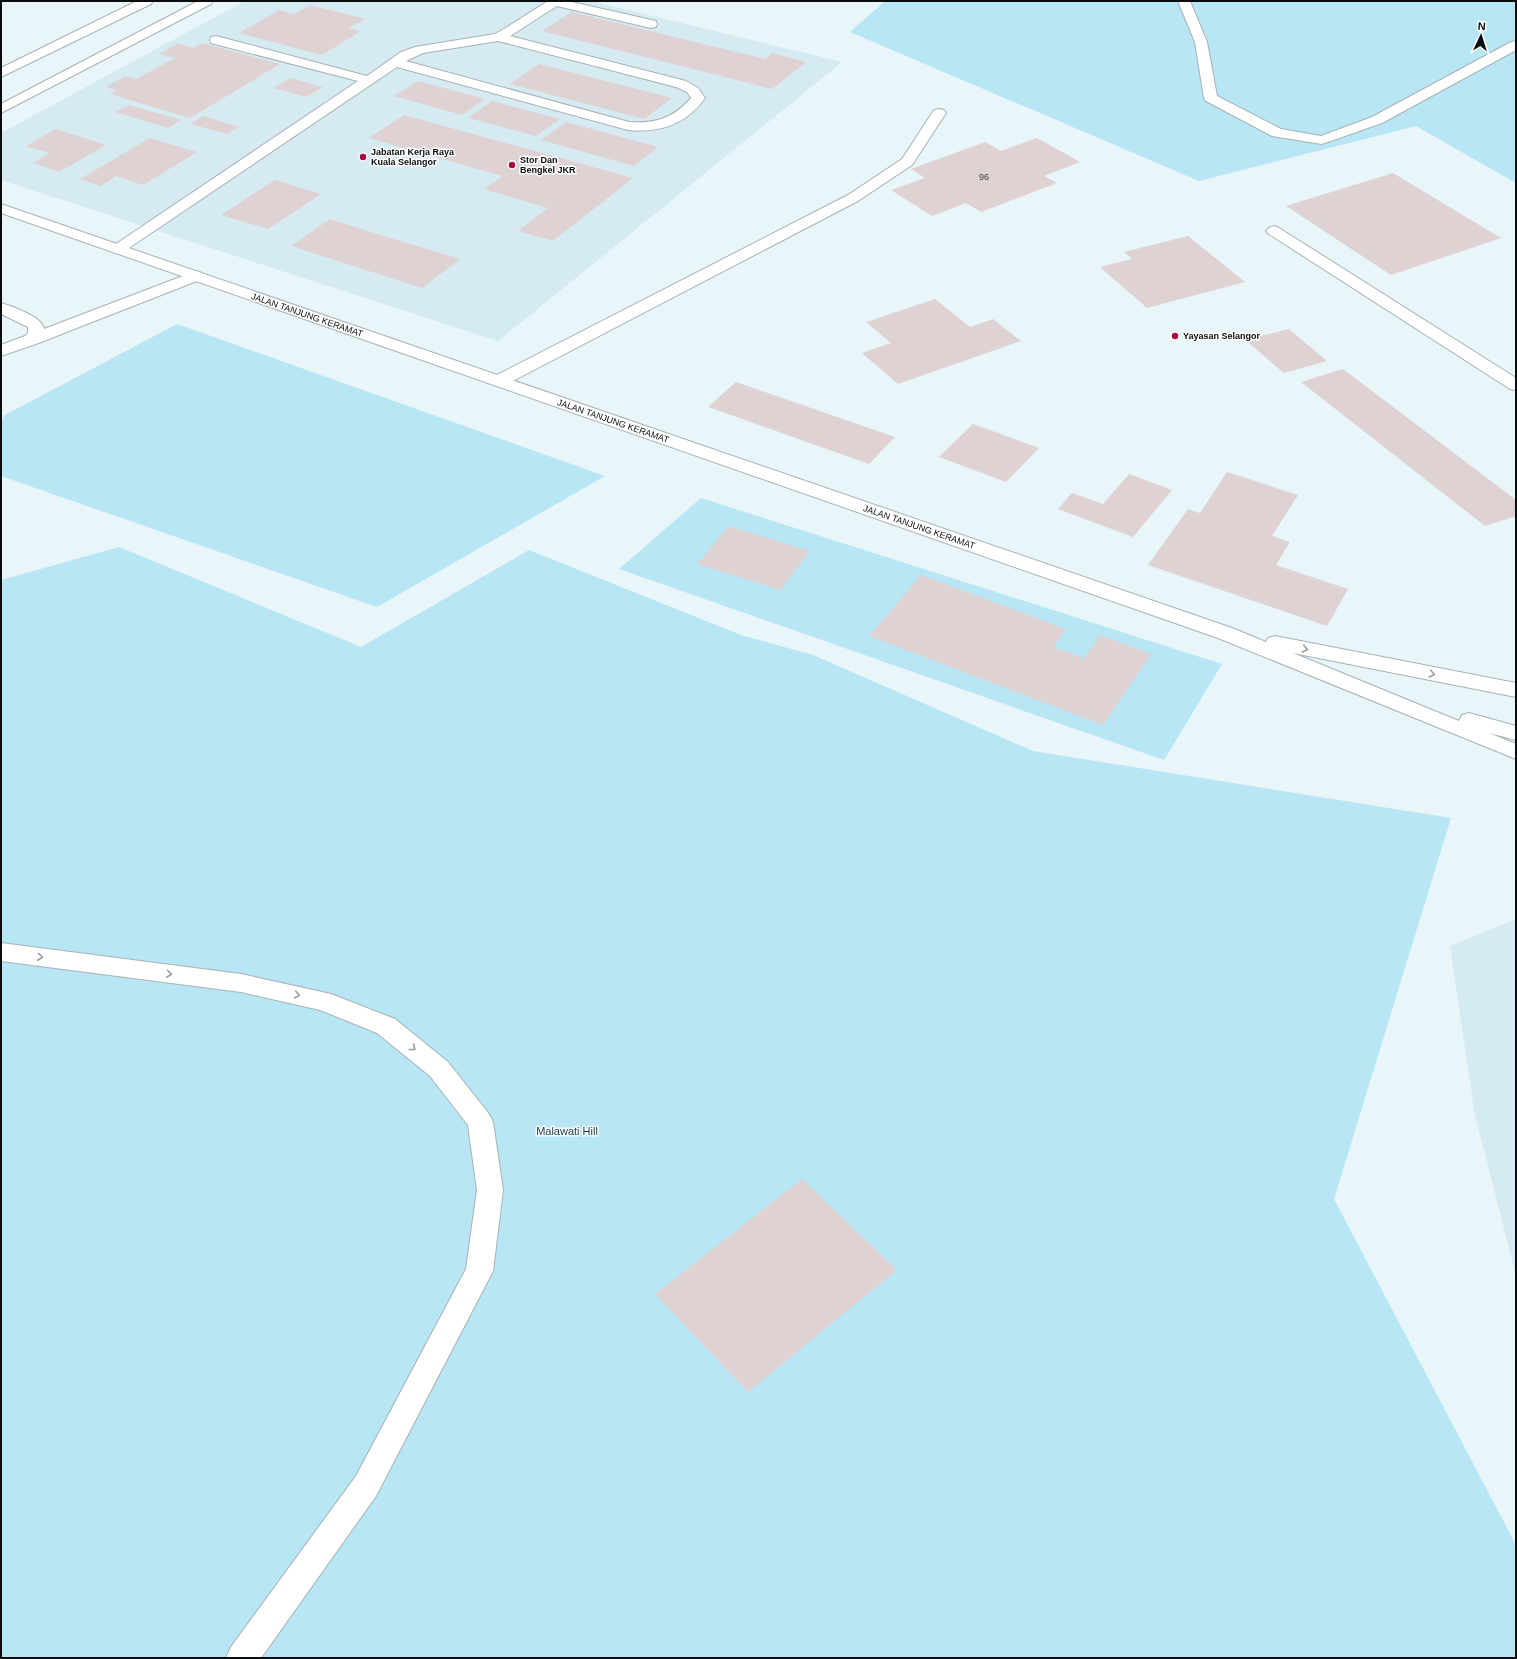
<svg xmlns="http://www.w3.org/2000/svg" width="1517" height="1659" viewBox="0 0 1517 1659" font-family="Helvetica,sans-serif">
	<style>
		.built { fill: #d6eaf1 }
		.green { fill: #b8e6f5 }
		.building { fill: #dfd2d3 }
		.lines { fill: none; stroke-linecap: round; stroke-linejoin: round }
		.service-casing { stroke: #a6b2b6; stroke-width: 2 }
		.minor-casing { stroke: #a6b2b6; stroke-width: 2 }
		.tertiary-casing { stroke: #a6b2b6; stroke-width: 2 }
		.service { fill: #fff; fill-rule: evenodd }
		.minor { fill: #fff; fill-rule: evenodd }
		.tertiary { fill: #fff; fill-rule: evenodd }
		.oneway { stroke: #9d9e9f }
		.poi-dot { fill: #a50b3d; stroke: #fff; stroke-width: 1.5 }
		.labels { text-anchor: middle; dominant-baseline: central; stroke-width: 3; stroke-linejoin: round; paint-order: stroke }
		.far-poi-label { font-size: 9px; font-weight: bold; fill: #090d0f; stroke: #fff; text-anchor: start }
		.number-label { font-size: 9px; fill: #3e3e40 }
		.far-street-label { font-size: 9px; fill: #090d0f; stroke: #fff }
		.park-label { font-size: 11px; fill: #113b46; stroke: #fff }
	</style>
	<rect width="100%" height="100%" fill="#e8f5f9"/>
	<g class="built">
		<path d="M 245,1 L 591,1 L 842,62 L 498,341 L 1,180 L 1,133 Z"/>
		<path d="M 1516,919 L 1516,1275 L 1475,1116 L 1450,946 Z"/>
	</g>
	<g class="green">
		<path d="M 885,1 L 1516,1 L 1516,183 L 1416,126 L 1199,181 L 850,32 Z"/>
		<path d="M 177,324 L 605,476 L 377,607 L 1,476 L 1,422 L 5,415 Z"/>
		<path d="M 701,498 L 1222,664 L 1164,760 L 619,569 Z"/>
		<path d="M 119,547 L 361,647 L 529,550 L 741,635 L 813,655 L 1033,751 L 1451,818 L 1334,1199 L 1516,1545 L 1516,1658 L 1,1658 L 1,580 Z"/>
	</g>
	<g class="building">
		<path d="M 310,5 L 365,19 L 349,28 L 361,31 L 322,55 L 239,33 L 279,10 L 294,14 Z"/>
		<path d="M 572,12 L 765,59 L 772,53 L 806,62 L 772,89 L 542,31 Z"/>
		<path d="M 178,43 L 193,48 L 202,43 L 280,64 L 190,118 L 110,94 L 117,90 L 106,87 L 125,76 L 136,79 L 175,58 L 159,54 Z"/>
		<path d="M 539,64 L 672,98 L 644,119 L 510,84 Z"/>
		<path d="M 290,78 L 323,87 L 306,97 L 274,88 Z"/>
		<path d="M 418,81 L 485,99 L 462,115 L 394,96 Z"/>
		<path d="M 492,101 L 560,119 L 536,136 L 468,118 Z"/>
		<path d="M 129,105 L 181,120 L 168,128 L 115,112 Z"/>
		<path d="M 404,115 L 633,178 L 553,241 L 518,231 L 548,208 L 484,189 L 502,176 L 369,138 Z"/>
		<path d="M 203,116 L 239,127 L 227,134 L 190,124 Z"/>
		<path d="M 566,122 L 658,147 L 634,166 L 541,140 Z"/>
		<path d="M 56,129 L 106,145 L 59,172 L 33,163 L 50,153 L 26,146 Z"/>
		<path d="M 150,138 L 197,152 L 143,185 L 116,176 L 101,186 L 80,179 Z"/>
		<path d="M 1037,138 L 1080,162 L 1044,176 L 1057,183 L 981,212 L 966,203 L 932,216 L 891,190 L 925,178 L 911,169 L 985,142 L 1001,151 Z"/>
		<path d="M 1393,173 L 1501,238 L 1391,275 L 1286,206 Z"/>
		<path d="M 275,180 L 321,194 L 268,229 L 221,215 Z"/>
		<path d="M 330,219 L 374,233 L 460,259 L 422,288 L 291,246 Z"/>
		<path d="M 1188,236 L 1245,282 L 1147,308 L 1100,267 L 1132,259 L 1124,252 Z"/>
		<path d="M 935,299 L 970,327 L 993,319 L 1021,341 L 898,384 L 862,353 L 891,343 L 866,322 Z"/>
		<path d="M 1289,329 L 1327,361 L 1284,373 L 1245,340 Z"/>
		<path d="M 1343,369 L 1516,500 L 1516,516 L 1485,526 L 1301,382 Z"/>
		<path d="M 736,382 L 895,437 L 869,464 L 708,407 Z"/>
		<path d="M 973,424 L 1039,448 L 1006,482 L 939,457 Z"/>
		<path d="M 1227,472 L 1298,495 L 1272,536 L 1290,542 L 1276,565 L 1348,589 L 1327,626 L 1148,565 L 1188,509 L 1200,513 Z"/>
		<path d="M 1129,474 L 1172,490 L 1133,537 L 1058,509 L 1072,493 L 1103,504 Z"/>
		<path d="M 729,526 L 810,551 L 780,590 L 697,564 Z"/>
		<path d="M 921,575 L 1066,629 L 1053,647 L 1084,658 L 1100,635 L 1151,654 L 1103,725 L 869,636 Z"/>
		<path d="M 802,1179 L 897,1270 L 748,1392 L 655,1294 Z"/>
	</g>
	<g class="lines">
		<defs>
			<g id="service">
				<path d="M 137,1 L 153,1 L 151,4 L 1,77 L 1,68 Z"/>
				<path d="M 548,1 L 567,1 L 656,21 L 657,24 L 656,27 L 651,28 L 557,6 L 510,36 L 686,81 L 698,88 L 705,98 C 686,125 659,133 628,130 L 397,67 L 123,252 L 118,254 L 113,252 L 110,249 L 113,246 L 358,81 L 211,43 L 210,40 L 211,37 L 216,36 L 367,76 L 401,52 L 415,47 L 495,34 L 504,29 ZM 498,41 L 676,87 L 687,92 L 691,98 C 674,118 655,124 629,122 L 406,61 L 423,53 Z"/>
				<path d="M 939,109 L 944,110 L 946,113 L 912,165 L 858,201 L 505,385 L 499,386 L 493,385 L 491,381 L 493,377 L 848,195 L 902,159 L 934,110 Z"/>
				<path d="M 1274,226 L 1279,228 L 1516,378 L 1516,390 L 1510,389 L 1269,234 L 1266,231 L 1269,228 Z"/>
				<path d="M 196,271 L 202,273 L 204,276 L 202,279 L 36,344 L 1,356 L 1,345 L 25,336 L 28,333 L 28,327 L 1,314 L 1,303 C 12,306 43,317 44,329 Z"/>
				<path d="M 1,943 L 241,974 L 331,994 L 395,1019 L 448,1062 L 489,1114 L 493,1122 L 503,1190 L 493,1271 L 376,1496 L 261,1658 L 226,1658 L 231,1647 L 356,1476 L 466,1269 L 477,1190 L 468,1125 L 430,1076 L 377,1033 L 320,1010 L 241,992 L 1,961 Z"/>
			</g>
			<g id="minor">
				<path d="M 198,1 L 213,1 L 211,4 L 1,113 L 1,104 Z"/>
				<path d="M 1178,1 L 1190,1 L 1207,42 L 1217,96 L 1281,129 L 1321,136 L 1372,117 L 1511,42 L 1516,41 L 1516,50 L 1382,123 L 1322,144 L 1272,136 L 1206,101 L 1204,98 L 1195,42 Z"/>
			</g>
			<path id="tertiary" d="M 1,204 L 1232,628 L 1266,642 L 1268,638 L 1275,636 L 1516,683 L 1516,697 L 1293,653 L 1459,721 L 1462,715 L 1469,713 L 1516,726 L 1516,740 L 1489,733 L 1516,744 L 1516,759 L 1218,638 L 1,213 Z"/>
		</defs>
		<use href="#service" class="service-casing"/>
		<use href="#minor" class="minor-casing"/>
		<use href="#tertiary" class="tertiary-casing"/>
		<use href="#service" class="service"/>
		<use href="#minor" class="minor"/>
		<use href="#tertiary" class="tertiary"/>
	</g>
	<defs><path id="oneway-chevron" d="M-2-3.5L2.5 0L-2 3.5" fill="none" stroke-width="1.6" stroke-linecap="round" stroke-linejoin="round"/></defs>
	<g class="oneway">
		<use href="#oneway-chevron" transform="translate(1305 649) rotate(11)"/>
		<use href="#oneway-chevron" transform="translate(1432 674) rotate(11)"/>
		<use href="#oneway-chevron" transform="translate(40 957) rotate(7)"/>
		<use href="#oneway-chevron" transform="translate(169 974) rotate(7)"/>
		<use href="#oneway-chevron" transform="translate(297 995) rotate(12)"/>
		<use href="#oneway-chevron" transform="translate(413 1048) rotate(39)"/>
	</g>
	<g class="poi-dot">
		<circle cx="363" cy="157" r="4"/>
		<circle cx="512" cy="165" r="4"/>
		<circle cx="1175" cy="336" r="4"/>
	</g>
	<g class="labels">
		<g class="far-poi-label">
			<text x="371" y="152">Jabatan Kerja Raya<tspan x="371" dy="10">Kuala Selangor</tspan></text>
			<text x="520" y="160">Stor Dan<tspan x="520" dy="10">Bengkel JKR</tspan></text>
			<text x="1183" y="336">Yayasan Selangor</text>
		</g>
		<g class="number-label">
			<text x="984" y="177">96</text>
		</g>
		<g class="far-street-label">
			<text transform="translate(307 315) rotate(19)">JALAN TANJUNG KERAMAT</text>
			<text transform="translate(613 421) rotate(19)">JALAN TANJUNG KERAMAT</text>
			<text transform="translate(919 527) rotate(19)">JALAN TANJUNG KERAMAT</text>
		</g>
		<g class="park-label">
			<text x="567" y="1131">Malawati Hill</text>
		</g>
	</g>
	<rect width="1517" height="1659" fill="none" stroke="#090d0f" stroke-width="4"/>
	<g transform="translate(1481 36) rotate(4)" stroke="#ffffff" stroke-width="3" paint-order="stroke">
	<path d="M0-3L7 15L0 10L-7 15Z" fill="#090d0f"/>
	<text y="-6" font-size="11" font-weight="bold" text-anchor="middle" fill="#090d0f">N</text>
	</g>
</svg>
